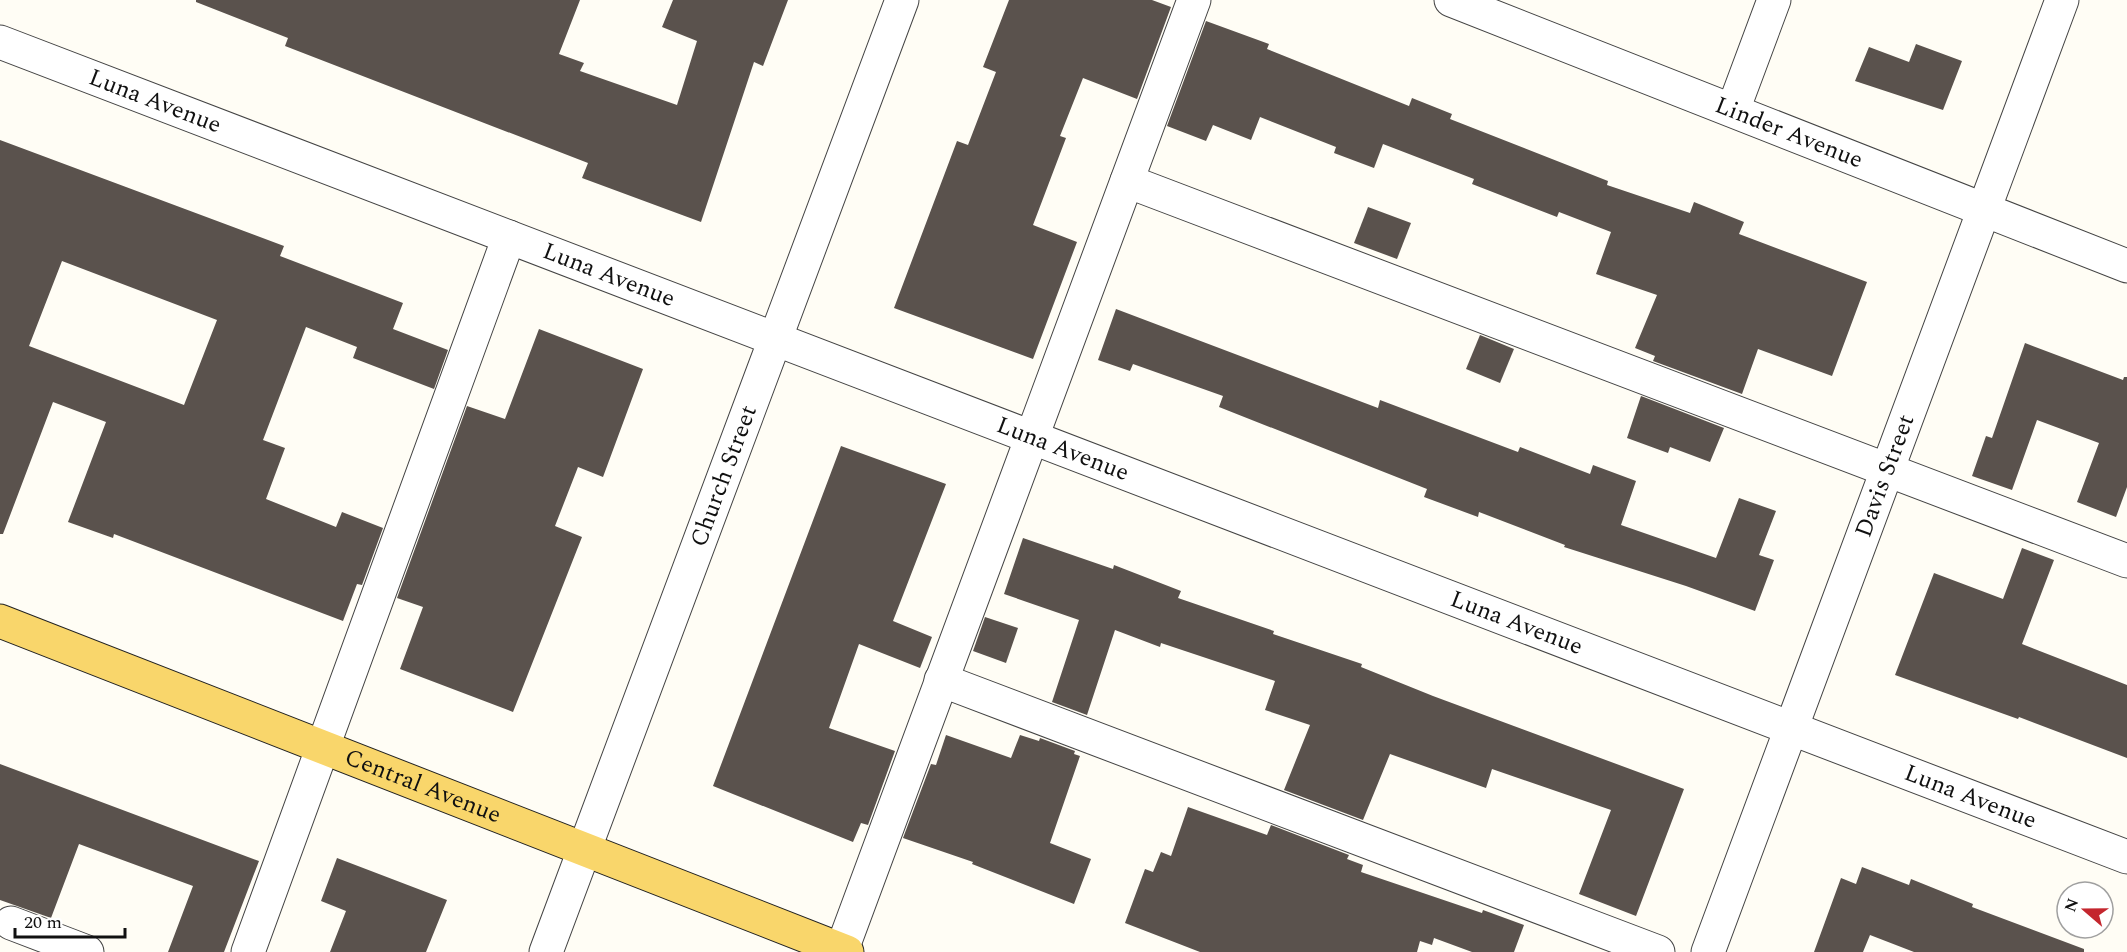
<svg xmlns="http://www.w3.org/2000/svg" width="2127" height="952" viewBox="0 0 2127 952" font-family="Spectral,serif">
	<style>
		.building { fill: #5a524d; fill-rule: evenodd }
		.lines { fill: none; stroke-linecap: round; stroke-linejoin: round }
		.minor-casing { stroke: #444; stroke-width: 35 }
		.major-casing { stroke: #222; stroke-width: 35 }
		.minor { stroke: #fff; stroke-width: 33 }
		.major { stroke: #f9d66b; stroke-width: 33 }
		.labels { text-anchor: middle; dominant-baseline: central; stroke-width: 6; stroke-linejoin: round; paint-order: stroke }
		.street-label { font-size: 24px; fill: #111; stroke: #fff }
	</style>
	<rect width="100%" height="100%" fill="#fffdf5"/>
	<g class="building">
		<path d="M 196,0 L 580,0 L 559,54 L 584,63 L 580,71 L 677,105 L 697,41 L 662,27 L 673,0 L 788,0 L 763,66 L 754,62 L 701,222 L 582,178 L 588,163 L 285,46 L 288,38 L 196,2 Z"/>
		<path d="M 1009,0 L 1152,0 L 1171,7 L 1137,99 L 1083,78 L 1060,136 L 1066,138 L 1033,225 L 1077,242 L 1033,359 L 894,308 L 957,141 L 968,145 L 996,72 L 983,67 Z"/>
		<path d="M 1206,21 L 1269,44 L 1267,49 L 1409,106 L 1412,98 L 1452,114 L 1450,119 L 1608,181 L 1607,185 L 1690,213 L 1694,202 L 1744,222 L 1739,234 L 1867,282 L 1832,376 L 1758,349 L 1742,394 L 1653,361 L 1655,356 L 1635,348 L 1657,295 L 1596,274 L 1611,232 L 1559,212 L 1557,217 L 1472,184 L 1474,179 L 1383,144 L 1374,168 L 1334,153 L 1336,147 L 1260,117 L 1251,140 L 1213,125 L 1206,141 L 1167,126 Z"/>
		<path d="M 1916,44 L 1962,61 L 1943,110 L 1855,81 L 1869,47 L 1909,62 Z"/>
		<path d="M 0,140 L 284,246 L 280,256 L 403,303 L 393,329 L 448,350 L 434,389 L 353,358 L 357,347 L 306,327 L 263,440 L 285,448 L 266,499 L 336,527 L 342,512 L 383,528 L 362,585 L 357,584 L 343,621 L 114,534 L 113,538 L 68,522 L 106,422 L 53,402 L 3,534 L 0,534 ZM 62,261 L 217,320 L 184,405 L 29,346 Z"/>
		<path d="M 1368,207 L 1411,223 L 1397,259 L 1354,243 Z"/>
		<path d="M 1116,309 L 1378,408 L 1380,400 L 1518,452 L 1520,447 L 1590,474 L 1593,465 L 1636,481 L 1621,525 L 1716,558 L 1739,498 L 1776,511 L 1759,555 L 1774,560 L 1755,611 L 1686,586 L 1564,547 L 1565,545 L 1479,512 L 1478,517 L 1424,497 L 1427,489 L 1219,407 L 1223,396 L 1133,364 L 1130,371 L 1098,360 Z"/>
		<path d="M 539,329 L 643,369 L 603,477 L 578,467 L 555,526 L 582,537 L 513,712 L 400,669 L 423,607 L 397,598 L 467,406 L 505,419 Z"/>
		<path d="M 1480,335 L 1514,349 L 1500,383 L 1466,369 Z"/>
		<path d="M 2025,343 L 2123,380 L 2124,377 L 2127,377 L 2127,487 L 2116,517 L 2077,502 L 2099,443 L 2037,420 L 2012,490 L 1972,476 L 1986,436 L 1992,438 Z"/>
		<path d="M 1641,396 L 1724,428 L 1710,462 L 1670,447 L 1668,453 L 1627,438 Z"/>
		<path d="M 841,446 L 946,484 L 893,621 L 932,637 L 920,668 L 859,644 L 829,728 L 895,751 L 868,825 L 861,823 L 853,842 L 713,786 Z"/>
		<path d="M 1023,538 L 1113,569 L 1114,565 L 1181,591 L 1178,598 L 1274,631 L 1273,634 L 1362,664 L 1361,667 L 1433,696 L 1684,789 L 1636,916 L 1579,894 L 1611,810 L 1492,769 L 1486,788 L 1390,754 L 1363,820 L 1284,790 L 1310,725 L 1265,710 L 1275,681 L 1161,643 L 1160,647 L 1115,630 L 1087,715 L 1052,702 L 1079,620 L 1004,594 Z"/>
		<path d="M 2022,548 L 2054,560 L 2022,644 L 2127,685 L 2127,758 L 2019,717 L 2018,719 L 1895,675 L 1934,573 L 2003,599 Z"/>
		<path d="M 985,617 L 1018,628 L 1006,663 L 973,651 Z"/>
		<path d="M 946,735 L 1011,758 L 1020,735 L 1039,741 L 1040,738 L 1075,751 L 1074,754 L 1080,756 L 1050,843 L 1091,859 L 1074,904 L 972,864 L 973,862 L 903,838 L 931,764 L 936,765 Z"/>
		<path d="M 0,764 L 259,861 L 224,952 L 168,952 L 193,886 L 79,844 L 51,918 L 0,900 Z"/>
		<path d="M 1188,807 L 1267,835 L 1271,825 L 1349,855 L 1347,859 L 1363,865 L 1361,872 L 1482,913 L 1483,910 L 1524,925 L 1514,952 L 1472,952 L 1434,938 L 1432,945 L 1420,941 L 1417,952 L 1200,952 L 1125,923 L 1145,869 L 1153,872 L 1161,852 L 1171,856 Z"/>
		<path d="M 337,858 L 447,900 L 426,952 L 330,952 L 346,911 L 321,901 Z"/>
		<path d="M 1862,867 L 1909,885 L 1911,879 L 1973,904 L 1972,907 L 2084,949 L 2084,952 L 1914,952 L 1870,935 L 1863,952 L 1814,952 L 1841,878 L 1856,884 Z"/>
	</g>
	<g class="lines">
		<defs>
			<g id="minor">
				<path id="s1" d="M 1451,0 L 2127,266"/>
				<path id="s2" d="M 0,42 L 2127,857"/>
				<path d="M 1733,110 L 1774,0"/>
				<path d="M 1127,181 L 2127,561"/>
				<path d="M 941,680 L 1658,952"/>
				<path d="M 11,923 L 87,952"/>
				<path d="M 248,952 L 509,237"/>
				<path id="s3" d="M 546,952 L 902,0"/>
				<path d="M 841,952 L 1194,0"/>
				<path id="s4" d="M 1708,952 L 2062,0"/>
			</g>
			<g id="major">
				<path id="s5" d="M 0,621 L 847,952"/>
			</g>
		</defs>
		<use href="#minor" class="minor-casing"/>
		<use href="#major" class="major-casing"/>
		<use href="#minor" class="minor"/>
		<use href="#major" class="major"/>
	</g>
	<g class="labels">
		<g class="street-label">
			<text stroke="none"><textPath href="#s2" startOffset="166">Luna Avenue</textPath></text>
			<text stroke="none"><textPath href="#s1" startOffset="363">Linder Avenue</textPath></text>
			<text stroke="none"><textPath href="#s2" startOffset="652">Luna Avenue</textPath></text>
			<text stroke="none"><textPath href="#s2" startOffset="1138">Luna Avenue</textPath></text>
			<text stroke="none"><textPath href="#s3" startOffset="508">Church Street</textPath></text>
			<text stroke="none"><textPath href="#s4" startOffset="508">Davis Street</textPath></text>
			<text stroke="none"><textPath href="#s2" startOffset="1624">Luna Avenue</textPath></text>
			<text stroke="none"><textPath href="#s5" startOffset="454">Central Avenue</textPath></text>
			<text stroke="none"><textPath href="#s2" startOffset="2110">Luna Avenue</textPath></text>
		</g>
	</g>
	<g transform="translate(2085 910) rotate(290)"><circle r="28" fill="#ffffff" stroke="#a0a0a0" stroke-width="1.5"/>
	<path d="M0-4.5L10 22L0 15L-10 22Z" fill="#c4262e"/>
	<text y="-9" font-size="16" font-weight="bold" text-anchor="middle" fill="#111111">N</text>
	</g>
	<path d="M15 928v9h110v-9" fill="none" stroke="#111111" stroke-width="3"/>
	<text x="24" y="928" font-size="18" fill="#111111" stroke="#ffffff" stroke-width="4.5" paint-order="stroke">20 m</text>
</svg>
